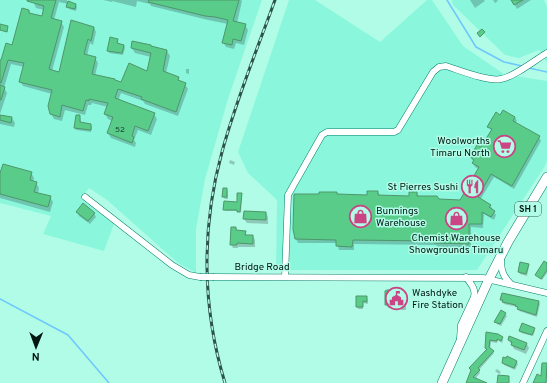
<svg xmlns="http://www.w3.org/2000/svg" width="547" height="383" viewBox="0 0 547 383" font-family="Overpass,sans-serif">
	<style>
		.built { fill: #8af7dc }
		.shadow { fill: #0003 }
		.lines { fill: none; stroke-linecap: round; stroke-linejoin: round }
		.stream { stroke: #6cc7fb; stroke-width: 1.5 }
		.building { fill: #5acc8a; stroke: #4e966a }
		.minor-casing { stroke: #027f69; stroke-width: 7 }
		.highway-casing { stroke: #027f69; stroke-width: 10 }
		.minor { stroke: #fff; stroke-width: 6 }
		.highway { stroke: #fff; stroke-width: 9 }
		.rail-casing { stroke: #2e5349; stroke-width: 3 }
		.rail { stroke: #b1fce7; stroke-width: 1.5; stroke-dasharray: 4.5; stroke-linecap: butt }
		.minor-bridge-casing { stroke: #027f69; stroke-width: 7; stroke-linecap: butt }
		.minor-bridge { stroke: #fff; stroke-width: 6 }
		.labels { text-anchor: middle; dominant-baseline: central; stroke-width: 3; stroke-linejoin: round; paint-order: stroke }
		.number-label { font-size: 8px; fill: #16452f }
		.shield { fill: #b1fce7; stroke: #355c51; stroke-width: 1 }
		.shield-label { font-size: 9px; font-weight: bold; fill: #001811 }
		.poi-label { font-size: 10px; fill: #001811; stroke: #b1fce7; text-anchor: end }
		.street-label { font-size: 10px; fill: #001811; stroke: #b1fce7 }
	</style>
	<rect width="100%" height="100%" fill="#b1fce7"/>
	<g class="built">
		<path d="M 0,0 L 262,0 L 228,99 L 205,179 L 196,229 L 196,273 L 178,263 L 107,200 L 89,188 L 81,199 L 114,224 L 104,251 L 43,234 L 51,216 L 0,203 Z"/>
		<path d="M 289,0 L 315,0 L 380,42 L 427,0 L 432,0 L 463,46 L 504,74 L 547,81 L 547,160 L 545,166 L 477,270 L 276,270 L 277,200 L 248,173 L 238,152 Z"/>
		<path d="M 452,0 L 544,0 L 547,7 L 547,63 L 539,50 L 519,58 L 505,55 L 453,5 Z"/>
	</g>
	<g class="shadow">
		<path d="M 34,0 L 67,0 L 67,2 L 76,5 L 77,7 L 76,11 L 69,9 L 67,7 L 68,4 L 59,2 L 54,20 L 61,22 L 64,27 L 52,71 L 60,73 L 94,27 L 96,32 L 93,45 L 90,43 L 87,56 L 95,58 L 98,63 L 95,76 L 122,84 L 148,72 L 151,57 L 135,53 L 132,48 L 151,45 L 152,47 L 167,51 L 170,56 L 166,73 L 178,78 L 181,83 L 185,84 L 188,89 L 178,116 L 145,104 L 143,101 L 121,93 L 118,101 L 154,114 L 157,119 L 151,135 L 138,130 L 134,140 L 136,143 L 135,147 L 111,138 L 108,133 L 112,121 L 108,119 L 105,114 L 108,107 L 92,103 L 91,105 L 88,105 L 85,115 L 65,110 L 62,121 L 54,119 L 51,114 L 52,94 L 23,86 L 20,81 L 24,67 L 11,64 L 4,88 L 7,93 L 0,114 L 0,61 L 2,61 L 13,46 L 29,11 L 31,14 L 42,17 L 44,10 L 36,8 L 34,3 Z"/>
		<path d="M 103,0 L 241,0 L 242,1 L 237,23 L 245,25 L 248,30 L 244,45 L 236,43 L 234,49 L 226,47 L 223,42 L 228,24 L 208,20 L 151,6 L 150,4 L 137,1 L 136,7 L 112,1 L 112,2 Z"/>
		<path d="M 470,0 L 484,0 L 485,1 L 475,8 Z"/>
		<path d="M 493,0 L 497,0 L 498,1 L 495,3 Z"/>
		<path d="M 512,0 L 531,0 L 517,9 Z"/>
		<path d="M 117,40 L 118,44 L 124,45 L 125,48 L 123,55 L 109,53 L 108,51 Z"/>
		<path d="M 186,69 L 189,69 L 189,74 L 186,73 Z"/>
		<path d="M 0,115 L 12,118 L 15,123 L 14,127 L 0,124 Z"/>
		<path d="M 80,116 L 81,123 L 91,125 L 92,127 L 91,132 L 76,130 L 75,128 Z"/>
		<path d="M 500,116 L 515,117 L 517,121 L 515,123 L 539,137 L 541,141 L 514,189 L 494,177 L 480,200 L 490,205 L 496,215 L 494,220 L 484,214 L 483,228 L 471,227 L 471,247 L 438,247 L 436,245 L 354,244 L 354,250 L 339,250 L 337,243 L 298,243 L 296,239 L 294,229 L 338,195 L 368,196 L 378,192 L 380,196 L 410,197 L 417,193 L 419,197 L 439,200 L 461,201 L 479,169 L 475,167 L 473,163 L 474,162 L 471,157 L 482,149 L 492,131 L 489,127 Z"/>
		<path d="M 230,160 L 235,162 L 234,165 L 229,163 Z"/>
		<path d="M 31,173 L 34,178 L 33,182 L 36,183 L 39,188 L 38,194 L 50,197 L 53,202 L 50,212 L 0,198 L 0,177 Z"/>
		<path d="M 224,189 L 226,189 L 228,191 L 228,199 L 225,199 L 223,197 Z"/>
		<path d="M 241,194 L 242,196 L 241,213 L 238,211 L 225,211 L 224,209 L 238,203 Z"/>
		<path d="M 77,212 L 94,213 L 96,217 L 90,224 L 79,216 Z"/>
		<path d="M 245,212 L 266,213 L 268,217 L 268,224 L 247,223 L 244,219 Z"/>
		<path d="M 236,228 L 238,231 L 245,232 L 247,236 L 253,236 L 255,240 L 255,247 L 238,247 L 238,248 L 233,248 L 231,244 Z"/>
		<path d="M 547,264 L 547,273 L 542,280 L 536,275 Z"/>
		<path d="M 528,265 L 529,267 L 527,276 L 520,274 L 519,271 Z"/>
		<path d="M 402,292 L 406,296 L 406,310 L 401,310 L 400,308 L 388,308 L 386,304 Z"/>
		<path d="M 367,297 L 368,304 L 363,303 L 363,309 L 358,309 L 357,306 Z"/>
		<path d="M 501,299 L 539,302 L 540,304 L 537,317 L 519,311 L 517,307 L 504,304 Z"/>
		<path d="M 501,312 L 507,316 L 501,326 L 497,324 L 496,322 Z"/>
		<path d="M 534,329 L 535,331 L 533,336 L 521,333 L 520,331 Z"/>
		<path d="M 487,334 L 502,338 L 503,340 L 502,343 L 498,340 L 497,343 L 491,342 L 490,349 L 494,353 L 479,370 L 480,373 L 475,379 L 481,383 L 467,383 L 487,350 L 486,348 Z"/>
		<path d="M 510,337 L 527,344 L 529,348 L 526,354 L 514,349 L 509,340 Z"/>
		<path d="M 507,358 L 517,362 L 518,364 L 515,370 L 504,365 L 503,362 Z"/>
		<path d="M 543,364 L 547,364 L 547,383 L 535,383 L 542,378 Z"/>
		<path d="M 497,369 L 501,372 L 499,374 L 495,371 Z"/>
	</g>
	<g class="lines">
		<g class="stream">
			<path d="M 447,0 L 476,47 L 504,62 L 522,66"/>
			<path d="M 529,68 L 547,72"/>
			<path d="M 0,299 L 68,335 L 109,383"/>
		</g>
	</g>
	<g class="building">
		<path d="M 27,0 L 56,0 L 51,18 L 62,21 L 49,69 L 59,72 L 71,20 L 94,27 L 91,41 L 88,39 L 84,54 L 96,57 L 92,74 L 115,79 L 115,80 L 121,82 L 129,63 L 147,71 L 151,53 L 131,48 L 132,41 L 151,45 L 151,46 L 167,50 L 163,71 L 179,77 L 178,80 L 186,83 L 176,112 L 141,99 L 142,97 L 118,89 L 115,98 L 155,113 L 148,131 L 135,126 L 132,136 L 134,137 L 132,143 L 107,133 L 113,117 L 104,114 L 108,103 L 89,99 L 89,101 L 86,100 L 83,111 L 62,105 L 60,117 L 50,114 L 48,106 L 52,90 L 19,82 L 24,63 L 8,60 L 1,83 L 0,83 L 0,60 L 1,60 L 6,43 L 12,45 L 22,8 L 29,10 L 29,13 L 42,16 L 44,6 L 27,1 Z"/>
		<path d="M 149,0 L 239,0 L 233,21 L 246,24 L 241,41 L 233,39 L 232,45 L 222,43 L 228,20 L 215,17 L 205,16 L 148,2 Z"/>
		<path d="M 511,0 L 523,0 L 514,5 Z"/>
		<path d="M 68,1 L 76,4 L 75,9 L 66,7 Z"/>
		<path d="M 0,24 L 8,26 L 7,32 L 0,30 Z"/>
		<path d="M 482,29 L 485,32 L 480,37 L 477,33 Z"/>
		<path d="M 110,37 L 118,39 L 117,43 L 124,45 L 122,53 L 107,51 Z"/>
		<path d="M 0,85 L 5,87 L 1,100 L 0,100 Z"/>
		<path d="M 503,110 L 515,117 L 513,121 L 540,136 L 512,186 L 491,174 L 478,197 L 491,205 L 489,207 L 495,211 L 491,217 L 482,212 L 482,224 L 469,224 L 469,244 L 434,243 L 434,241 L 353,240 L 352,247 L 336,246 L 336,240 L 295,239 L 293,229 L 294,194 L 319,194 L 319,192 L 337,192 L 337,194 L 367,195 L 367,191 L 378,191 L 378,195 L 409,196 L 409,192 L 417,192 L 417,196 L 437,196 L 439,199 L 460,200 L 479,167 L 472,163 L 474,160 L 470,157 L 477,145 L 481,147 L 492,129 L 487,127 L 496,112 L 500,115 Z"/>
		<path d="M 0,115 L 12,117 L 11,123 L 0,120 Z"/>
		<path d="M 76,115 L 80,115 L 80,122 L 91,124 L 91,130 L 74,128 Z"/>
		<path d="M 3,164 L 32,172 L 30,180 L 37,182 L 34,192 L 51,196 L 48,207 L 0,194 L 0,173 Z"/>
		<path d="M 223,188 L 227,188 L 227,197 L 222,197 Z"/>
		<path d="M 237,193 L 242,193 L 240,212 L 237,212 L 237,210 L 223,210 L 224,201 L 237,202 Z"/>
		<path d="M 83,203 L 95,213 L 88,221 L 76,212 Z"/>
		<path d="M 244,211 L 266,212 L 266,220 L 243,219 Z"/>
		<path d="M 231,227 L 236,227 L 236,230 L 246,231 L 245,235 L 253,235 L 253,244 L 237,243 L 237,245 L 230,245 Z"/>
		<path d="M 544,261 L 547,263 L 547,270 L 541,279 L 535,275 Z"/>
		<path d="M 520,262 L 529,264 L 526,274 L 518,272 Z"/>
		<path d="M 387,290 L 402,290 L 402,291 L 404,291 L 404,306 L 398,306 L 398,305 L 385,305 L 385,291 Z"/>
		<path d="M 502,293 L 539,301 L 536,315 L 517,309 L 518,307 L 515,306 L 516,305 L 502,302 L 503,300 L 500,300 Z"/>
		<path d="M 356,296 L 367,296 L 367,302 L 363,301 L 363,307 L 356,307 Z"/>
		<path d="M 501,310 L 506,313 L 500,324 L 494,322 Z"/>
		<path d="M 522,323 L 535,328 L 532,335 L 519,331 Z"/>
		<path d="M 486,332 L 498,334 L 503,337 L 501,341 L 497,339 L 497,341 L 490,340 L 489,347 L 494,351 L 478,368 L 480,370 L 473,377 L 487,383 L 466,383 L 471,370 L 469,368 L 487,349 L 485,348 Z"/>
		<path d="M 509,336 L 527,343 L 524,350 L 511,345 L 512,342 L 508,340 Z"/>
		<path d="M 507,356 L 517,361 L 514,368 L 502,363 L 503,357 L 506,358 Z"/>
		<path d="M 542,363 L 547,363 L 546,383 L 533,383 L 537,374 L 541,376 Z"/>
		<path d="M 498,375 L 509,376 L 509,383 L 497,383 Z"/>
	</g>
	<g class="lines">
		<defs>
			<g id="minor">
				<path d="M 85,197 L 172,265 L 189,275 L 200,277"/>
				<path d="M 501,258 C 501,269 502,275 510,283"/>
				<path d="M 214,277 L 483,278 L 547,293"/>
				<path d="M 285,277 L 288,195 L 322,135 L 327,132 L 394,132 L 398,130 L 433,72 L 439,67 L 446,66 C 459,70 488,82 501,79 C 514,77 535,60 547,53"/>
				<path d="M 460,338 L 461,325 L 474,297 C 476,289 471,284 466,277"/>
				<path d="M 523,383 L 547,331"/>
			</g>
			<path id="highway" d="M 442,383 L 489,279 L 508,242 L 547,177"/>
		</defs>
		<use href="#minor" class="minor-casing"/>
		<use href="#highway" class="highway-casing"/>
		<use href="#minor" class="minor"/>
		<use href="#highway" class="highway"/>
		<defs>
			<path id="rail" d="M 225,383 C 202,308 201,228 222,152 C 236,100 257,50 275,0"/>
		</defs>
		<use href="#rail" class="rail-casing"/>
		<use href="#rail" class="rail"/>
		<defs>
			<path id="minor-bridge" d="M 200,277 L 214,277"/>
		</defs>
		<use href="#minor-bridge" class="minor-bridge-casing"/>
		<use href="#minor-bridge" class="minor-bridge"/>
	</g>
	<defs>
		<symbol id="supermarket-ring" viewBox="-11 -11 22 22"><circle r="9.5" fill="#b1fce7" stroke="#cb4483" stroke-width="1.5"/><path d="M-6-5.5h2.5l.6 2H6L4.5 2H-2.5L-4.4-4H-6ZM-1.5 3.2a1.3 1.3 0 1 0 .1 0ZM3 3.2a1.3 1.3 0 1 0 .1 0Z" fill="#cb4483"/></symbol>
		<symbol id="restaurant-ring" viewBox="-11 -11 22 22"><circle r="9.5" fill="#b1fce7" stroke="#cb4483" stroke-width="1.5"/><path d="M-5-6h1v4h1v-4h1v4h1v-4h1v5L-1.5 .5V6h-2V.5L-5-1ZM5-6V6H3V1.5H1.5Q1.5-4 5-6Z" fill="#cb4483"/></symbol>
		<symbol id="shop-ring" viewBox="-11 -11 22 22"><circle r="9.5" fill="#b1fce7" stroke="#cb4483" stroke-width="1.5"/><path d="M-5-2.5h2.3a2.7 3.5 0 0 1 5.4 0H5L5.5 6h-11ZM-1.5-2.5h3a1.5 2.3 0 0 0-3 0Z" fill="#cb4483"/></symbol>
		<symbol id="civic-ring" viewBox="-11 -11 22 22"><circle r="9.5" fill="#b1fce7" stroke="#cb4483" stroke-width="1.5"/><path d="M-.6-6.5H3V-4.5H.6V-3L4-1V1h2V6H-6V1h2V-1L-.6-3ZM-1.2 2.5V6h2.4V2.5Z" fill="#cb4483"/></symbol>
	</defs>
	<g fill-rule="evenodd">
		<use href="#supermarket-ring" x="492" y="134" width="25" height="25"/>
		<use href="#restaurant-ring" x="460" y="174" width="25" height="25"/>
		<use href="#shop-ring" x="348" y="204" width="25" height="25"/>
		<use href="#shop-ring" x="444" y="206" width="25" height="25"/>
		<use href="#civic-ring" x="384" y="286" width="25" height="25"/>
	</g>
	<g class="labels">
		<g class="number-label">
			<text x="120" y="130">52</text>
		</g>
		<rect class="shield" x="515" y="202" width="26" height="14" rx="3"/>
		<g class="shield-label">
			<text x="528" y="209">SH 1</text>
		</g>
		<g class="poi-label">
			<text x="490" y="141">Woolworths<tspan x="490" dy="12">Timaru North</tspan></text>
			<text x="458" y="187">St Pierres Sushi</text>
			<text x="376" y="211" text-anchor="start">Bunnings<tspan x="376" dy="12">Warehouse</tspan></text>
			<text x="456" y="238" text-anchor="middle">Chemist Warehouse<tspan x="456" dy="12">Showgrounds Timaru</tspan></text>
			<text x="412" y="293" text-anchor="start">Washdyke<tspan x="412" dy="12">Fire Station</tspan></text>
		</g>
		<g class="street-label">
			<text x="262" y="267">Bridge Road</text>
		</g>
	</g>
	<g transform="translate(36 347) rotate(181)" stroke="#b1fce7" stroke-width="3" paint-order="stroke">
	<path d="M0-3L7 15L0 10L-7 15Z" fill="#001811"/>
	<text y="-6" font-size="11" font-weight="bold" text-anchor="middle" fill="#001811">N</text>
	</g>
</svg>
